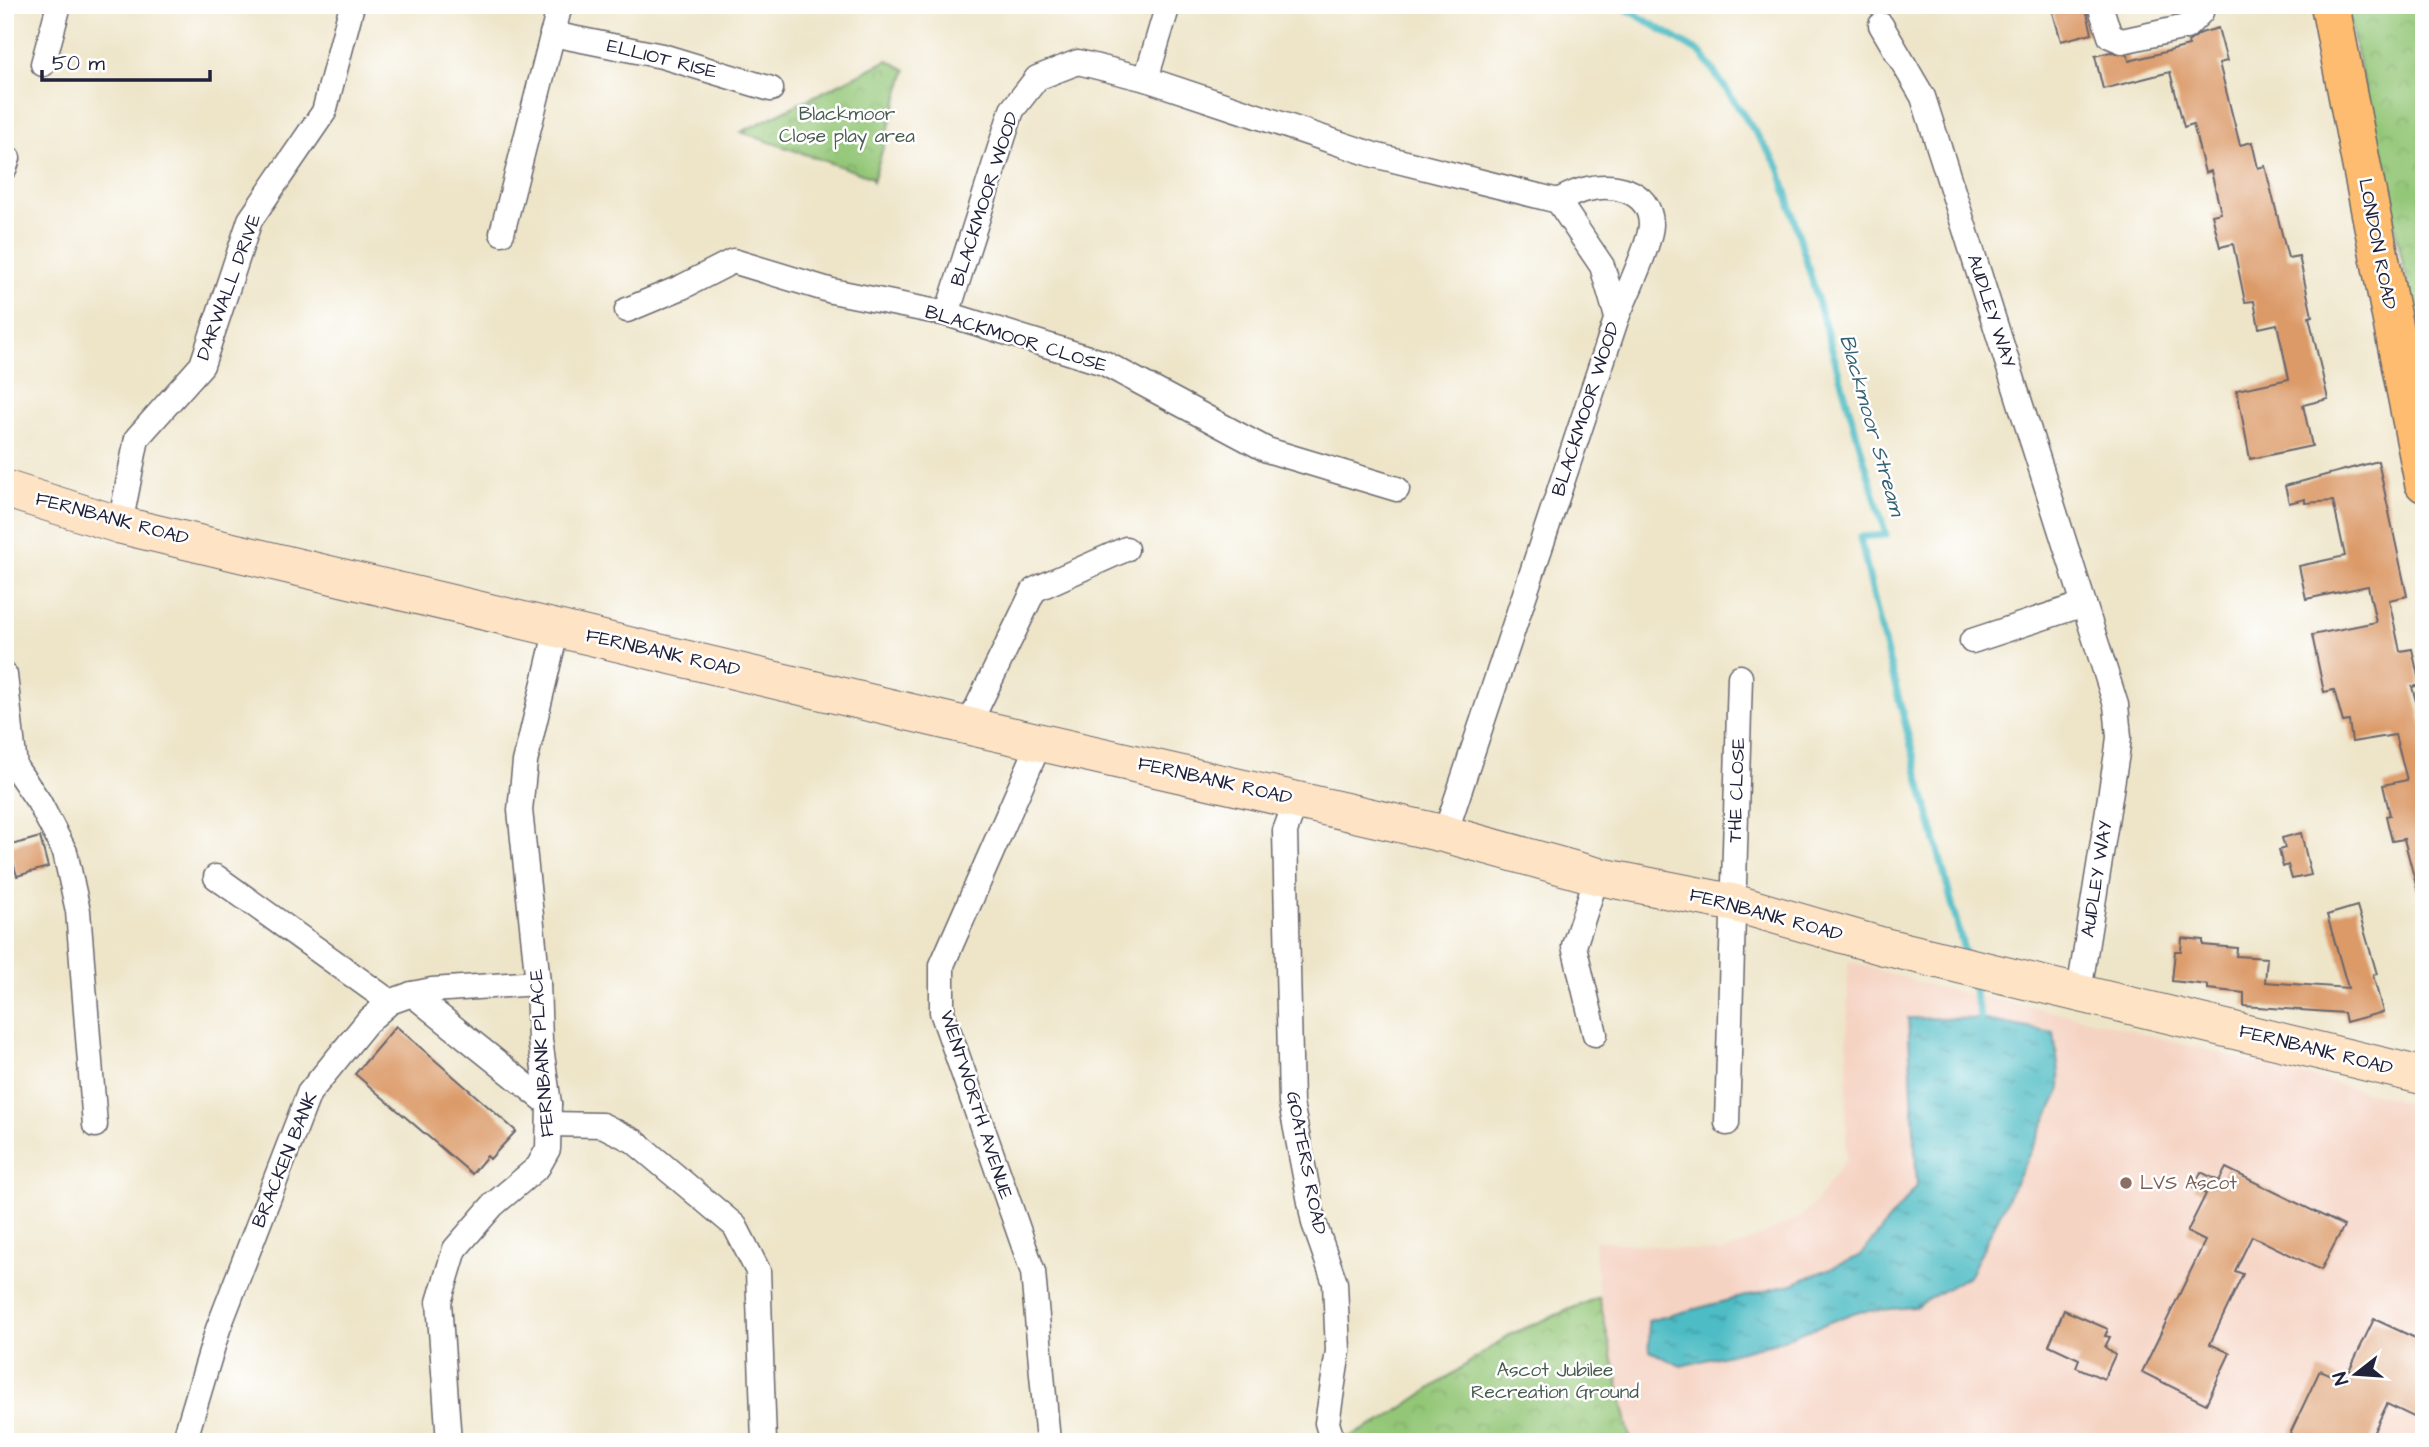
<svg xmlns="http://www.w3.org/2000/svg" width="2429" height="1447" viewBox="0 0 2429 1447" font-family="'Architects Daughter',sans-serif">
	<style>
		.built { fill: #f5d3c2 }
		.park { fill: url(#park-crowns); stroke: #5a7458; stroke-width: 2 }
		.water { fill: url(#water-ripples); stroke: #386f80; stroke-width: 2 }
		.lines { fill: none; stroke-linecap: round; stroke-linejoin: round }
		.stream { stroke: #4dbcc4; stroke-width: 7 }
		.building { fill: #db9a67 }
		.street-casing { stroke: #69666d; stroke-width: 27 }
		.secondary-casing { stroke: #69666d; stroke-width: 39 }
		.primary-casing { stroke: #69666d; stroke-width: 41 }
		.street { stroke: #fff; stroke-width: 24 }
		.secondary { stroke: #fee4c5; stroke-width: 37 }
		.primary { stroke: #fdbc6f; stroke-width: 38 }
		.education-dot { fill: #8d6e63; stroke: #fff; stroke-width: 2.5 }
		.labels { text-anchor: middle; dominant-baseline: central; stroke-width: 5; stroke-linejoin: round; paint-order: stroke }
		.street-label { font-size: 19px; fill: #22223b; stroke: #fff }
		.park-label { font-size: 19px; fill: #4a5b50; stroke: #fff }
		.education-label { font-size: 19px; fill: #785e54; stroke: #fff; text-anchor: start }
		.water-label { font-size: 21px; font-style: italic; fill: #336072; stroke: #fff }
	</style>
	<defs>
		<pattern id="park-crowns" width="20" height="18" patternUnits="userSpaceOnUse" patternTransform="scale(1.75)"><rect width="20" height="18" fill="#93c676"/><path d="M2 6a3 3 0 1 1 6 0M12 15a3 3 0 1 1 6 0" fill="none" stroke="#7eaa67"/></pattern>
		<pattern id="water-ripples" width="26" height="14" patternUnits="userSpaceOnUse" patternTransform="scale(1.75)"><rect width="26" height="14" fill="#4dbcc4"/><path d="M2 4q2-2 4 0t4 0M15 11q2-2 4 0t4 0" fill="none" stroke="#4098a0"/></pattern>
	</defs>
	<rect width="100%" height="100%" fill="#fff"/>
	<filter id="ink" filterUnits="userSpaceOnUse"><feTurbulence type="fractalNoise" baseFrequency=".0143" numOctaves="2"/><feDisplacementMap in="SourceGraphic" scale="14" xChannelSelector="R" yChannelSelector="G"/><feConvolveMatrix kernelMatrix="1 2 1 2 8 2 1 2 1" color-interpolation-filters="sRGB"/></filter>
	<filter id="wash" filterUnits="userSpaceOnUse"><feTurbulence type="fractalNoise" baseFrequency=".00686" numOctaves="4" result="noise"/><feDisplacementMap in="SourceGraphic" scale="28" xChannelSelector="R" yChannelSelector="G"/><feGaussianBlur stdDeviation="1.57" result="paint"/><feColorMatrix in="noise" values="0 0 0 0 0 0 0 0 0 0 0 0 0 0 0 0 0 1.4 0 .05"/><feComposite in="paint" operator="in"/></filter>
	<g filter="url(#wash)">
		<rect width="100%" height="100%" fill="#eee5c9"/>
		<path class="built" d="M 1848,961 L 1935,987 L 2088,1019 L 2424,1107 L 2424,1442 L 1631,1442 L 1599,1297 L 1594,1240 L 1722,1253 L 1799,1218 L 1815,1203 L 1846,1159 Z"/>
		<g class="park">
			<path d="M 2346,5 L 2424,5 L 2424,359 Z"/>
			<path d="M 888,60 L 906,70 L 873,181 L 871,177 L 741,132 Z"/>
			<path d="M 1599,1297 L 1631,1442 L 1339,1442 L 1386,1419 L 1511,1334 Z"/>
		</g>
		<path class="water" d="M 1908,1018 L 1981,1019 L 2054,1033 L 2061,1089 L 1970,1275 L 1915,1307 L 1856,1312 L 1774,1343 L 1681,1366 L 1650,1351 L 1648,1321 L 1792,1284 L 1860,1256 L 1917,1186 Z"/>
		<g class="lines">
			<g class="stream">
				<path d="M 1620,5 L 1702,54 L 1779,167 L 1886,535 L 1860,537 L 1883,638 L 1965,954"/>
				<path d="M 1971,979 L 1981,1019"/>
			</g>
		</g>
		<g id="blocks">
			<g class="building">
				<path d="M 2064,5 L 2085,5 L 2092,33 L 2061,41 L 2052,9 Z"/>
				<path d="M 2218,28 L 2227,61 L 2219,63 L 2240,145 L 2252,142 L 2258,168 L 2265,166 L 2288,258 L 2299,256 L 2312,316 L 2309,317 L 2328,399 L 2303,405 L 2312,446 L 2250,459 L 2237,390 L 2289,379 L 2277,324 L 2259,328 L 2254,301 L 2245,302 L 2233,244 L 2220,247 L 2212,215 L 2221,213 L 2211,171 L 2205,173 L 2193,124 L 2184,127 L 2170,72 L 2103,89 L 2095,56 L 2110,52 L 2128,55 L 2129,61 L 2189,46 L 2188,42 L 2201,33 Z"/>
				<path d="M 2378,461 L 2407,596 L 2389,600 L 2400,651 L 2412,649 L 2420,685 L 2412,687 L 2424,730 L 2424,891 L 2418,892 L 2404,839 L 2392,841 L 2386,816 L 2390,815 L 2383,785 L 2407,780 L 2395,735 L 2352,742 L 2349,721 L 2343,722 L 2334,690 L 2324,692 L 2312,635 L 2376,622 L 2368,586 L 2306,599 L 2299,566 L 2345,556 L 2333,501 L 2305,503 L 2305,499 L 2289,503 L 2285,486 Z"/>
				<path d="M 2301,833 L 2311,875 L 2292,879 L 2288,865 L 2283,867 L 2279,850 L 2285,848 L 2282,838 Z"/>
				<path d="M 40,837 L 48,867 L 17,876 L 8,846 Z"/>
				<path d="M 2357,906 L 2377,974 L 2373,975 L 2383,1012 L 2346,1022 L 2344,1013 L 2244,1006 L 2244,993 L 2208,989 L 2208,985 L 2172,981 L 2175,951 L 2181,951 L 2182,938 L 2203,940 L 2203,945 L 2237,948 L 2236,956 L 2267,958 L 2265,982 L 2348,988 L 2327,915 Z"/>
				<path d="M 396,1026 L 516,1131 L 490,1159 L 487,1156 L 472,1174 L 355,1074 Z"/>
				<path d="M 2226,1168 L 2344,1226 L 2321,1270 L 2252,1236 L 2235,1271 L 2243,1274 L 2210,1344 L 2230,1353 L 2206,1404 L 2142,1372 L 2205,1241 L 2187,1232 L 2206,1194 L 2193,1188 L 2201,1172 L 2219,1181 Z"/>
				<path d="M 2064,1310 L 2108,1329 L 2105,1336 L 2110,1337 L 2105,1347 L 2115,1355 L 2104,1379 L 2076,1367 L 2079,1359 L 2049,1345 Z"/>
				<path d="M 2374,1319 L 2424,1342 L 2424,1422 L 2387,1404 L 2369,1442 L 2286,1442 L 2320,1370 L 2344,1381 Z"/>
			</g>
		</g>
	</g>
	<g filter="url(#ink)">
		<use href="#blocks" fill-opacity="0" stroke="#69666d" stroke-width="2"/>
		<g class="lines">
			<defs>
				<g id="street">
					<path d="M 2100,5 L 2110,36 L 2122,41 L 2186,27 L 2201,12 L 2200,5"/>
					<path d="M 1881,25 L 1923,97 L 2116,705 L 2119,737 L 2117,753 L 2079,992"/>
					<path d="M 552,34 L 662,56 L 771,89"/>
					<path d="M 43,64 L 59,5"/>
					<path d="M 1146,79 L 1168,5"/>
					<path d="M 5,167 L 8,158"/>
					<path d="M 1558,201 C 1566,197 1575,192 1584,190 C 1611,182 1650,189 1651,224 C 1651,243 1625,297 1617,317"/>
					<path d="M 502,233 L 560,5"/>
					<path d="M 627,310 L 682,287 L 733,261 L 832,291 L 947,314 L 1104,363 L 1267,450 L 1397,489"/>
					<path d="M 947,314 L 1012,110 L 1037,78 L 1078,62 L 1146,79 L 1374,155 L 1558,201 L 1602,266 L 1617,317 L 1445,834"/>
					<path d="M 120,525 L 137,438 L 202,365 L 250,220 L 324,112 L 352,5"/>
					<path d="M 1972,641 L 2084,604"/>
					<path d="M 5,675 L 15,767 L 39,802 L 65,852 L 78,911 L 95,1125"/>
					<path d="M 968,726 L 1034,590 L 1126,549"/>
					<path d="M 1040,742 L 942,965 L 942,1012 L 1033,1272 L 1048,1442"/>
					<path d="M 1297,799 L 1285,831 L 1291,1103 L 1314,1223 L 1335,1283 L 1338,1351 L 1327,1423 L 1333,1442"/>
					<path d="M 216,877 L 390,1002"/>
					<path d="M 412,994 L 549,1104"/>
					<path d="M 1595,1034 L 1574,946 L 1597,876"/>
					<path d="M 1727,1123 L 1740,677"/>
					<path d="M 550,1124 L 602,1125 L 634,1141 L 735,1226 L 758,1271 L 764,1442"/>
					<path d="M 184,1442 L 218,1329 L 309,1093 L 367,1022 L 390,1002 L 412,994 L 432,990 L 538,983"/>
					<path d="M 449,1442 L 439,1302 L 455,1249 L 493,1205 L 538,1167 L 548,1149 L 549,1104 L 540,1040 L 538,983 L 520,810 L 525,762 L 557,628"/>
				</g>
				<path id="secondary" d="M 5,489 L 120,525 L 968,726 L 1445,834 L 1597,876 L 1734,903 L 1882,946 L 2424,1076"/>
				<path id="primary" d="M 2330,5 L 2424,483"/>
			</defs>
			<use href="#street" class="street-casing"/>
			<use href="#secondary" class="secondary-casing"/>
			<use href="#primary" class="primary-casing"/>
			<use href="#street" class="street"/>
			<use href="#secondary" class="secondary"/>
			<use href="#primary" class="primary"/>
		</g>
	</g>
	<circle class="education-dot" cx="2126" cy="1183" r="7"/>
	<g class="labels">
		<g class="street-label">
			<text transform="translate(662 59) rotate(14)">ELLIOT RISE</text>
			<text transform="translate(985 199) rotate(-72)">BLACKMOOR WOOD</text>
			<text transform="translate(2377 244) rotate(79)">LONDON ROAD</text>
			<text transform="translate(229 287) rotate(-70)">DARWALL DRIVE</text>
			<text transform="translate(1991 311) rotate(72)">AUDLEY WAY</text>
			<text transform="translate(1016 339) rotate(17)">BLACKMOOR CLOSE</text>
			<text transform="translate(1586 409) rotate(-72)">BLACKMOOR WOOD</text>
			<text transform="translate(112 519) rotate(15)">FERNBANK ROAD</text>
			<text transform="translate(663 653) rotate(13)">FERNBANK ROAD</text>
			<text transform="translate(1215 781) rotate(13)">FERNBANK ROAD</text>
			<text transform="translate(1737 790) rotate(-88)">THE CLOSE</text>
			<text transform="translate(2097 879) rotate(-81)">AUDLEY WAY</text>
			<text transform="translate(1766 915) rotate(15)">FERNBANK ROAD</text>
			<text transform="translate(2316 1050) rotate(14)">FERNBANK ROAD</text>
			<text transform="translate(542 1053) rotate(-94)">FERNBANK PLACE</text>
			<text transform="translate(976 1105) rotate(72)">WENTWORTH AVENUE</text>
			<text transform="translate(285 1160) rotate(-68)">BRACKEN BANK</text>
			<text transform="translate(1306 1163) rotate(79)">GOATERS ROAD</text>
		</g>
		<g class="park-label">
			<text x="847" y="114">Blackmoor<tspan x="847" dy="22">Close play area</tspan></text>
			<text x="1555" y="1370">Ascot Jubilee<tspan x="1555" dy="22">Recreation Ground</tspan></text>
		</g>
		<g class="education-label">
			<text x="2140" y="1183">LVS Ascot</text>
		</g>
		<g class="water-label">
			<text transform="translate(1872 425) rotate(74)">Blackmoor Stream</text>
		</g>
	</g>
	<rect width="2429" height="1447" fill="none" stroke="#fff" stroke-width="28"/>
	<g transform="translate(2356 1374) rotate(253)" stroke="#ffffff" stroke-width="5" paint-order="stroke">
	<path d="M0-5L12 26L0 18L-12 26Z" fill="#22223b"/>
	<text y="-10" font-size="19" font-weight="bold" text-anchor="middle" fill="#22223b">N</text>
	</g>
	<path d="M42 70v10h168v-10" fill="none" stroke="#22223b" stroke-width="3.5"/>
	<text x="52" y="70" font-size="21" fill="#22223b" stroke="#ffffff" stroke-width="5" paint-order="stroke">50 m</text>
</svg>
